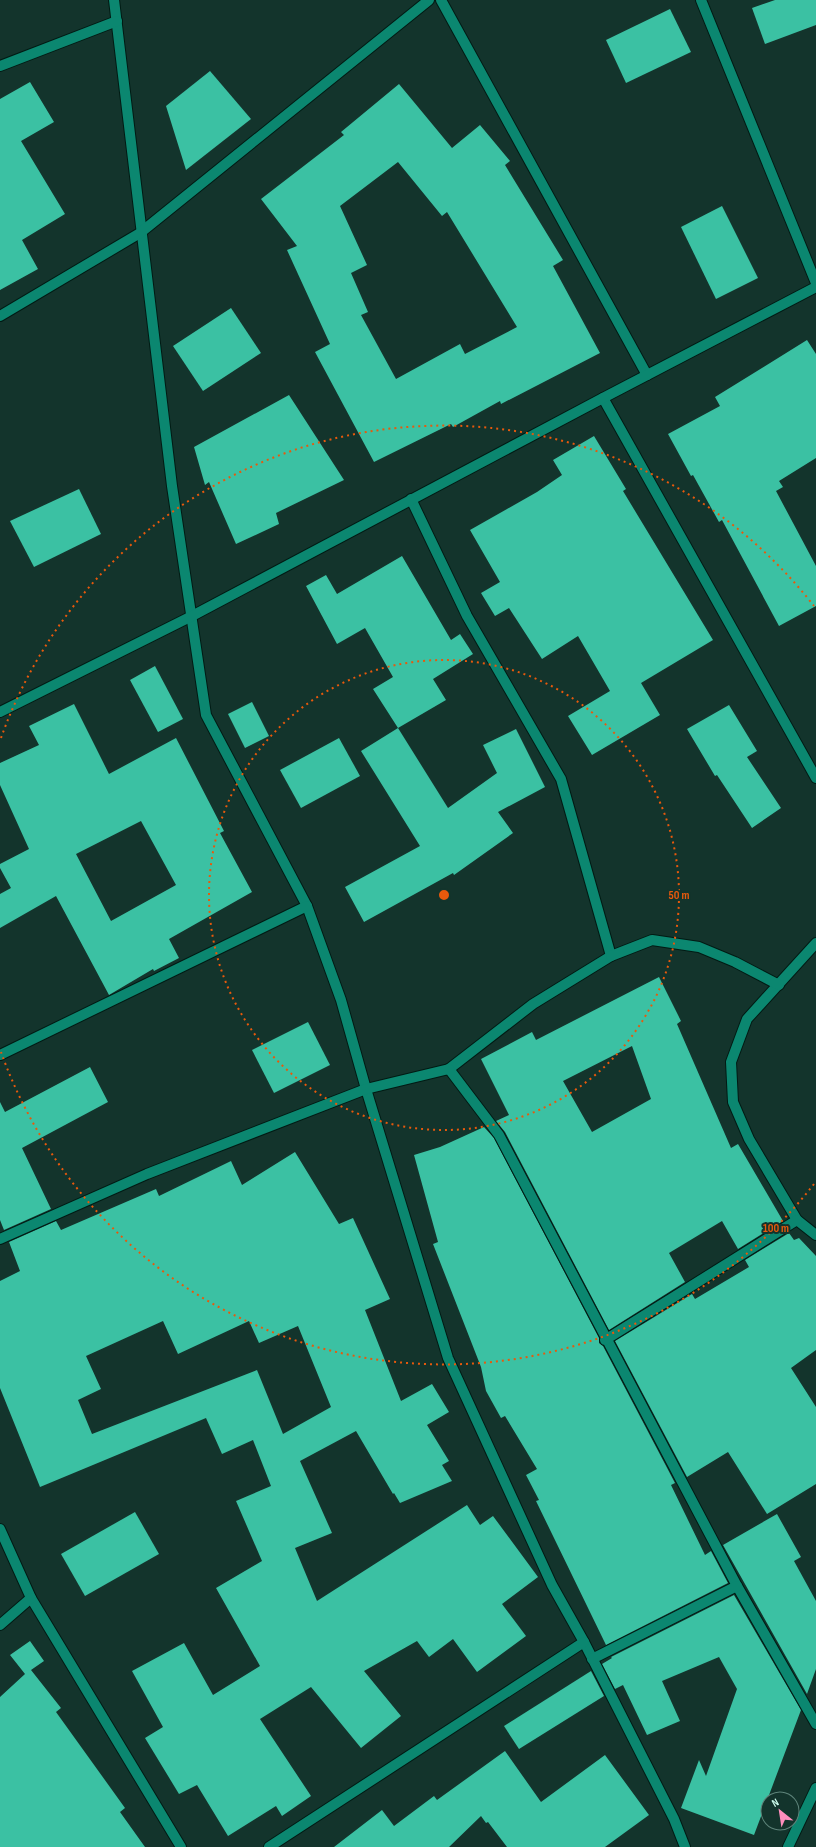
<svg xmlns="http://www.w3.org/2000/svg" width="816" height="1847" viewBox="0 0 816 1847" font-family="'Sofia Sans Condensed',sans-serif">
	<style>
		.building { fill: #3bc1a3; fill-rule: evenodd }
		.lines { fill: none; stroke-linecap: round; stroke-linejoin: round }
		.minor-casing { stroke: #001b14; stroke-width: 12 }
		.secondary-casing { stroke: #001b14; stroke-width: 12 }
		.minor { stroke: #0b8770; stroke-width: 10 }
		.secondary { stroke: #0b8770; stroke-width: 10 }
		.ring { fill: none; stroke: #e8590c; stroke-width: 2; stroke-dasharray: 2 4 }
		.centre { fill: #e8590c; stroke: #13342c; stroke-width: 2 }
		.ring-label { font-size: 12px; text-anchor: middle; font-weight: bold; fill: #e8590c; stroke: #13342c; stroke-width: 4; stroke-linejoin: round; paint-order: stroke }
	</style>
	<rect width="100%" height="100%" fill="#13342c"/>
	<g class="building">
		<path d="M 775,0 L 816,0 L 816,25 L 765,44 L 752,8 Z"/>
		<path d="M 670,9 L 691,52 L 626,83 L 606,40 Z"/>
		<path d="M 210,71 L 251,119 L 186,170 L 166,106 Z"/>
		<path d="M 30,82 L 54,122 L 21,141 L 65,214 L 22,240 L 38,269 L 0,290 L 0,99 Z"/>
		<path d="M 399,84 L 452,148 L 480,125 L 510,161 L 505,165 L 563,260 L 553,266 L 600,353 L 501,404 L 500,401 L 453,427 L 451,424 L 374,462 L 315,352 L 330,344 L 287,250 L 297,246 L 261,199 L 344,135 L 341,132 ZM 398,162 L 442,216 L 447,212 L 517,327 L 465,354 L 460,344 L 396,379 L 361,315 L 368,312 L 351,273 L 367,265 L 340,206 Z"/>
		<path d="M 722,206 L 758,278 L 716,299 L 681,227 Z"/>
		<path d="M 231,308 L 261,353 L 203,391 L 173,346 Z"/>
		<path d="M 807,340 L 816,354 L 816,458 L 779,481 L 783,487 L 776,491 L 816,566 L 816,606 L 779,626 L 722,520 L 719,522 L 693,475 L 691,476 L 668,434 L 720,406 L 715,397 Z"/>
		<path d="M 289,395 L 344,480 L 276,513 L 279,524 L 236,544 L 209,482 L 205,485 L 194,447 Z"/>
		<path d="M 594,436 L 626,489 L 623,491 L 713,640 L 641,683 L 660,715 L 592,755 L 568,716 L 610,691 L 578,636 L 542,659 L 509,608 L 495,616 L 481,593 L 500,582 L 470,530 L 537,492 L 562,475 L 553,460 Z"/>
		<path d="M 79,489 L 101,534 L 34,567 L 10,521 Z"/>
		<path d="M 402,556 L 451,640 L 460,634 L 473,654 L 433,679 L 446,700 L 398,728 L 373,689 L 393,677 L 365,628 L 337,644 L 306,586 L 326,575 L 337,594 Z"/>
		<path d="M 155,666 L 183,719 L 158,732 L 130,680 Z"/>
		<path d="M 252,702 L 269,736 L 245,748 L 228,714 Z"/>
		<path d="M 74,704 L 109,774 L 176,738 L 224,831 L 220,833 L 252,892 L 169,939 L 179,958 L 154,971 L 153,969 L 109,995 L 56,896 L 0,928 L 0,894 L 11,888 L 0,868 L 0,864 L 29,849 L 0,785 L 0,763 L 39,745 L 29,726 ZM 141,821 L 176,885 L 111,921 L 76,854 Z"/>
		<path d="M 729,705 L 757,751 L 747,757 L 781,808 L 752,828 L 717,775 L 715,776 L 687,729 Z"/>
		<path d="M 398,728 L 448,808 L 497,773 L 483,745 L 516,729 L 545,787 L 498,812 L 513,833 L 454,875 L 453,873 L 364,922 L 345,887 L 420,846 L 361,751 Z"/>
		<path d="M 339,738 L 360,776 L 301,808 L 280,770 Z"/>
		<path d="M 659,977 L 681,1021 L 677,1024 L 731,1148 L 738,1144 L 783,1221 L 738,1249 L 722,1221 L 669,1253 L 685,1282 L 609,1330 L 505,1132 L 496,1121 L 509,1115 L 481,1059 L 532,1032 L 536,1040 ZM 632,1046 L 651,1099 L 592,1132 L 563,1081 Z"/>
		<path d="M 308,1022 L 330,1065 L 274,1093 L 252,1050 Z"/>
		<path d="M 90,1067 L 108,1102 L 22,1148 L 51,1209 L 4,1230 L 0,1220 L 0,1102 L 5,1112 Z"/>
		<path d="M 484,1127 L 494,1138 L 599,1338 L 599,1343 L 603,1346 L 675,1483 L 671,1485 L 705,1555 L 711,1551 L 728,1583 L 606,1645 L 536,1501 L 539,1500 L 526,1475 L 537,1469 L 505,1416 L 501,1418 L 486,1391 L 481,1367 L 433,1244 L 438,1242 L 414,1155 L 440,1147 Z"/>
		<path d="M 295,1152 L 339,1224 L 353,1218 L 390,1299 L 365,1310 L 401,1401 L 432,1384 L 449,1412 L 427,1425 L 449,1461 L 442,1465 L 452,1481 L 400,1503 L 394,1493 L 393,1494 L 356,1431 L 300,1461 L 332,1533 L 295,1548 L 317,1601 L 467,1505 L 480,1525 L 493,1516 L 538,1577 L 502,1604 L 526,1636 L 477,1672 L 453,1639 L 429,1657 L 417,1641 L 364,1671 L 401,1716 L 361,1748 L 311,1687 L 260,1719 L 311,1796 L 282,1816 L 276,1806 L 228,1836 L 197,1785 L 179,1794 L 145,1738 L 163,1727 L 132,1671 L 184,1643 L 213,1695 L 260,1666 L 216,1588 L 262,1561 L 236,1501 L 271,1486 L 253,1440 L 222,1454 L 206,1418 L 40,1487 L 0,1388 L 0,1281 L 20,1271 L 9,1242 L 56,1221 L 61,1230 L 156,1189 L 159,1196 L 231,1161 L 242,1185 ZM 163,1321 L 178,1354 L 249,1321 L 259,1343 L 298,1326 L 331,1407 L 283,1434 L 257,1370 L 92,1434 L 78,1400 L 101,1389 L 86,1356 Z"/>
		<path d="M 789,1233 L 794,1240 L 799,1238 L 816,1256 L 816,1350 L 791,1368 L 816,1407 L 816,1484 L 767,1514 L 728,1452 L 687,1477 L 615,1341 L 692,1294 L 695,1299 L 749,1267 L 745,1260 Z"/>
		<path d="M 135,1512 L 159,1554 L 85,1596 L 61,1554 Z"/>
		<path d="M 777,1514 L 801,1557 L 794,1561 L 816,1601 L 816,1669 L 807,1694 L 723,1545 Z"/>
		<path d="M 734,1595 L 801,1710 L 754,1835 L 681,1808 L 699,1760 L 706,1776 L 737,1689 L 719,1657 L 662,1681 L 680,1721 L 647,1735 L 623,1685 L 615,1689 L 602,1664 L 612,1658 L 611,1657 Z"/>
		<path d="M 30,1641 L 44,1661 L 31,1670 L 61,1708 L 56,1712 L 125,1808 L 120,1812 L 145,1847 L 0,1847 L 0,1697 L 25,1674 L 10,1655 Z"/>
		<path d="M 591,1671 L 604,1696 L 519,1749 L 504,1726 Z"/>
		<path d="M 505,1751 L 541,1802 L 605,1755 L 649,1815 L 605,1847 L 507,1847 L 488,1822 L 486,1823 L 481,1816 L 449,1847 L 334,1847 L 382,1810 L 394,1826 L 434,1796 L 437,1800 Z"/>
	</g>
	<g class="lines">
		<defs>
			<g id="minor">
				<path d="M 114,0 L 172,486 L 206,715 L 307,906 L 341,1000 L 366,1089 L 448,1358 L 552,1585 L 584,1642 L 674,1819 L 685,1847"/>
				<path d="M 441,0 L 647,375"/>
				<path d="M 701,0 L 816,283"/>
				<path d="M 0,66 L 117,21"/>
				<path d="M 0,316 L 140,233 L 429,0"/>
				<path d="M 603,398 L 816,778"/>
				<path d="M 411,499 L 467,616 L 561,779 L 611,956 L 533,1004 L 449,1069"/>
				<path d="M 0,712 L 192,616 L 603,398 L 816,287"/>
				<path d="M 816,943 L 747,1019 L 731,1062 L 733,1102 L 749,1139 L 797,1220 L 816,1235"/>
				<path d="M 611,956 L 652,940 L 699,947 L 735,962 L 779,985"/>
				<path d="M 0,1055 L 307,906"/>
				<path d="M 0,1239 L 147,1174 L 366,1089 L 449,1069 L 499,1135 L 737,1586 L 816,1724"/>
				<path d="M 605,1340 L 797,1220"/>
				<path d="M 0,1529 L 31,1598 L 181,1847"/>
				<path d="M 0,1625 L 31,1598"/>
				<path d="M 592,1659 L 737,1586"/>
				<path d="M 269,1847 L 584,1642"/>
			</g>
			<path id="secondary" d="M 788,1847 L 816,1788"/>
		</defs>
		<use href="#minor" class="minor-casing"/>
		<use href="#secondary" class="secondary-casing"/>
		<use href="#minor" class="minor"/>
		<use href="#secondary" class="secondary"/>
	</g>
	<g class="ring">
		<circle cx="444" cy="895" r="235"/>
		<path d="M814 1184A470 470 0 0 1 1 1052M1 738A470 470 0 0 1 814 606"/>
	</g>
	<circle cx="444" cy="895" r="6" class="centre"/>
	<g class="ring-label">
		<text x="679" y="899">50 m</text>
		<text x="776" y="1232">100 m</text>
	</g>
	<g transform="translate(780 1811) rotate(330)"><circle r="19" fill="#13342c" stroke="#5e847a"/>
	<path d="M0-3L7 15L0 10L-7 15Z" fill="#fe8ebd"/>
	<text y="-6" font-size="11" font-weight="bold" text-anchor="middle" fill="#cefdee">N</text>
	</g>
</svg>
